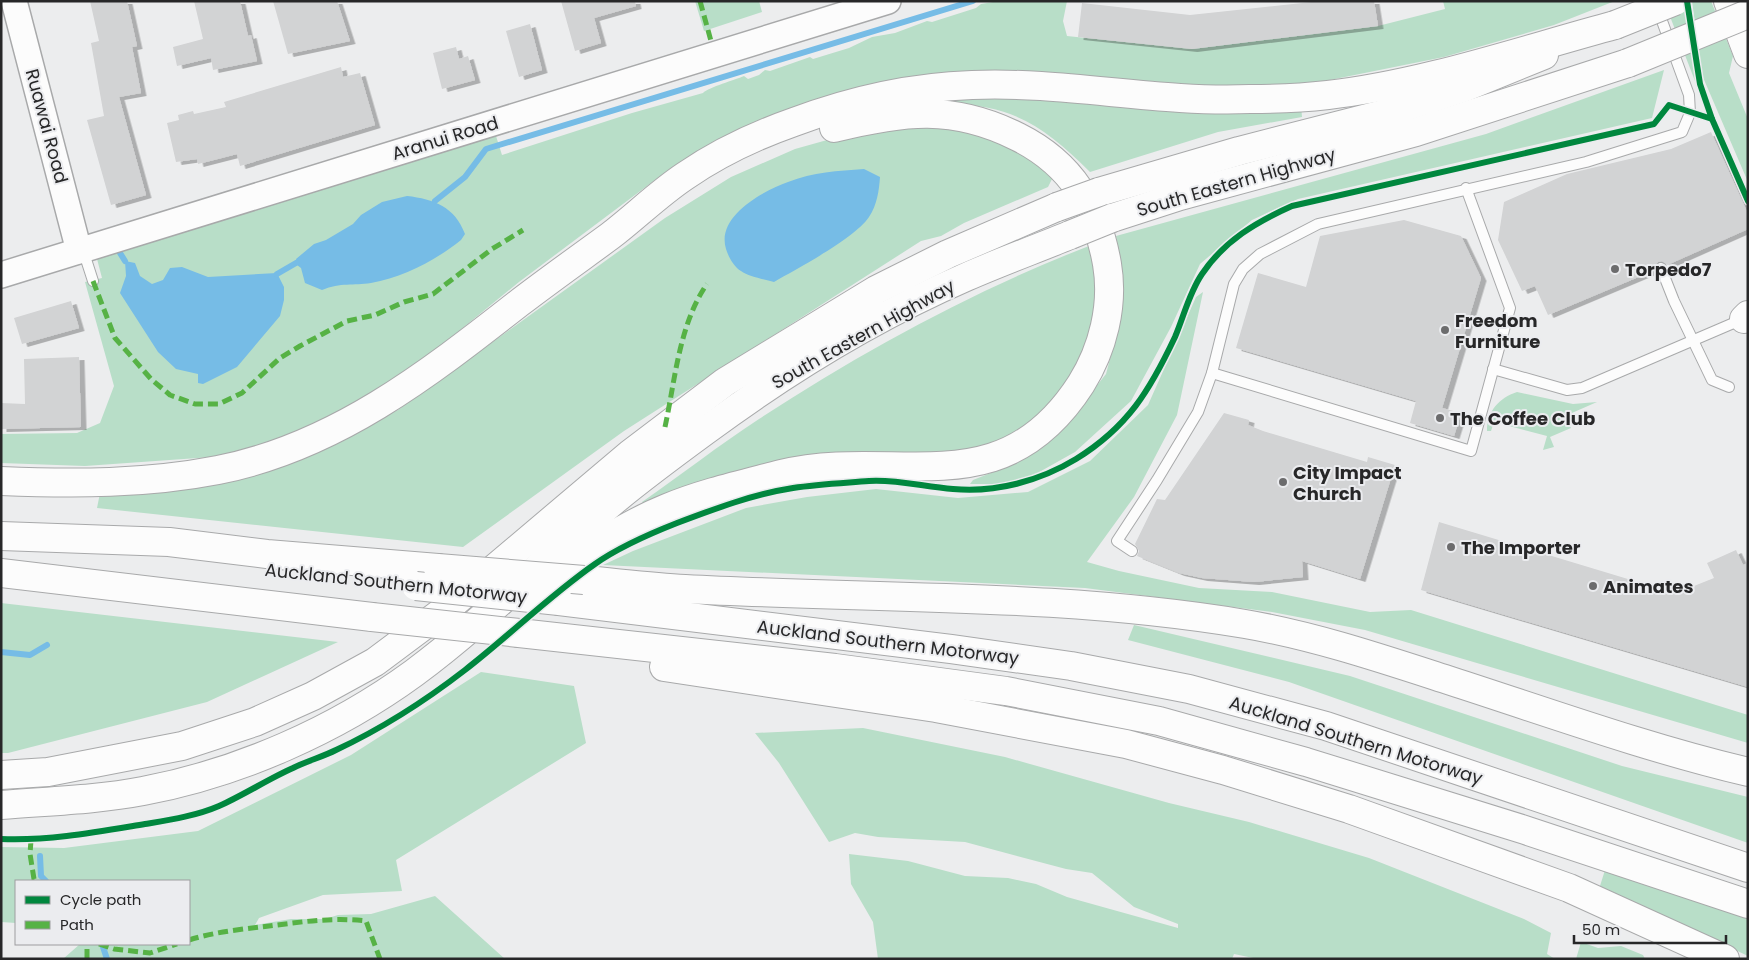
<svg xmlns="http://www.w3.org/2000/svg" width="1749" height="960" viewBox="0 0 1749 960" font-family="Poppins,sans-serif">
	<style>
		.green { fill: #b8dec8 }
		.water { fill: #76bce6 }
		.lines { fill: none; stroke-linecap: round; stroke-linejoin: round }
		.stream { stroke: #76bce6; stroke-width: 6 }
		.building { fill: #d2d3d4; filter: url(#shadow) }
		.service-casing { stroke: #a8a9aa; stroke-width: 12 }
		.tertiary-casing { stroke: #a8a9aa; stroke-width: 28 }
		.primary-casing { stroke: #a8a9aa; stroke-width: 30 }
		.motorway-casing { stroke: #a8a9aa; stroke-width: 30 }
		.service { stroke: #fcfcfc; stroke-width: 10 }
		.tertiary { stroke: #fcfcfc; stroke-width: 25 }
		.primary { stroke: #fcfcfc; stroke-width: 28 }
		.motorway { stroke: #fcfcfc; stroke-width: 28 }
		.primary-bridge-casing { stroke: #a8a9aa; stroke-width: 30; stroke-linecap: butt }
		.motorway-bridge-casing { stroke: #a8a9aa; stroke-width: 30; stroke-linecap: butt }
		.primary-bridge { stroke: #fcfcfc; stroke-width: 28 }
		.motorway-bridge { stroke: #fcfcfc; stroke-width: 28 }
		.quiet { stroke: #56b245; stroke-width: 5; stroke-dasharray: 10 5; stroke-linecap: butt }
		.cycleway-casing { stroke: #ebecef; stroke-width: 9 }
		.cycleway { stroke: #00873e; stroke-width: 6 }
		.poi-dot { fill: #6c6c6d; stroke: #ebecef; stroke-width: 2 }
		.labels { text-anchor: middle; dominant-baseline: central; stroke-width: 4; stroke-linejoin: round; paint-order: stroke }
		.street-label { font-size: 18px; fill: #272728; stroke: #ebecef }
		.poi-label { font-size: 18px; font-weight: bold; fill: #272728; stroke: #ebecef; text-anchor: start }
	</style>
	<defs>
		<filter id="shadow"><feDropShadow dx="5.5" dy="3" stdDeviation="0" flood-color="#0004"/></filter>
	</defs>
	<rect width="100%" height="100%" fill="#ecedee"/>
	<g class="green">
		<path d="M 695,1 L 759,1 L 762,12 L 704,31 Z"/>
		<path d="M 999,1 L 1067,1 L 1063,21 L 1067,36 L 1192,49 L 1378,26 L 1445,9 L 1443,1 L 1615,1 L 1554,25 L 1444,57 L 1315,83 L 1238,88 L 1055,74 L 729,137 L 671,168 L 519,282 L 420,363 L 322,424 L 226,456 L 85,466 L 1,463 L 1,434 L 77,433 L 100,423 L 114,386 L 85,282 L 102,278 L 97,259 L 496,136 L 502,155 L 632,113 L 703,93 C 709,87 735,80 744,76 L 748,79 L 759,75 L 765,70 L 770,71 L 810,57 L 813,59 L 849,48 L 872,37 L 895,33 L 927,21 L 932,22 L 976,8 L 981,4 Z"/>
		<path d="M 1664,1 L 1683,1 L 1697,79 L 1695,81 Z"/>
		<path d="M 1692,1 L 1711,1 L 1733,56 L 1729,73 L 1748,119 L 1748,182 L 1702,75 Z"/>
		<path d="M 1664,70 L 1652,118 L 1298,199 L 1252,220 L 1200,264 L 1171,327 L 1131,401 L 1075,452 L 1034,475 L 1000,484 L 970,484 L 973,480 L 1006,467 L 1063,428 L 1106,374 L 1119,325 L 1122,275 L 1116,236 L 1486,134 Z"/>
		<path d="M 951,96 L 1301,105 L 1302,117 L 1218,132 L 1090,172 C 1047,129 1014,105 952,104 Z"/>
		<path d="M 918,123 L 1007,138 L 1055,173 L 1048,187 L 964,223 L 941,236 L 921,241 L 624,431 L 463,547 L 97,508 L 100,493 L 305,453 L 398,410 L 665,218 L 731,177 L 795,149 L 870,128 Z"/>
		<path d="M 1094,244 L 1102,290 L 1094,336 L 1070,388 L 1026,431 L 962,457 L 647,510 L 642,502 C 681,475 719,445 759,419 C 864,350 977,289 1094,244 Z"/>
		<path d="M 1203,292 L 1177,415 L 1134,497 L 1087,562 L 1119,571 L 1199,588 L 1272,592 L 1370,612 L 1411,610 L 1748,715 L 1748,743 L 1365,630 L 1272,612 L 1085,588 L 603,565 L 633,551 L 746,508 L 807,497 L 876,489 L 958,498 L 1028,492 L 1090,461 L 1148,405 L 1196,297 Z"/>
		<path d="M 1517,392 L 1573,404 L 1597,402 L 1565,416 L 1571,428 L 1550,437 L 1554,447 L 1543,450 L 1547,436 L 1494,422 L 1491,431 L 1487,431 C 1487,411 1499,398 1517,392 Z"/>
		<path d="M 1,603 L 338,642 L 207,702 L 8,753 L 1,753 Z"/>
		<path d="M 1134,625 L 1350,676 L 1622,766 L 1748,797 L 1748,843 L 1289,682 L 1128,640 Z"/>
		<path d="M 481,672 L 574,686 L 586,743 L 396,860 L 402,891 L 323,895 L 259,918 L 255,925 L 291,919 L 325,919 L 338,915 L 371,914 L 435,896 L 505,959 L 63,959 L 80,944 L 189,944 L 189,881 L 16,881 L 16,923 L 1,922 L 1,847 L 64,848 L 198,831 L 351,755 Z"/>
		<path d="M 863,728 L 1005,757 L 1169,803 L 1249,822 L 1369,858 L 1524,919 L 1551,933 L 1547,954 L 1555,959 L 1258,959 L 1234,954 L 1232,959 L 878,959 L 873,922 L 851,884 L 849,854 L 908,861 L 965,876 L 1008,878 L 1036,884 L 1067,897 L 1178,928 L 1178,924 L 1134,907 L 1092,873 L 1066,869 L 965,842 L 878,837 L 855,833 L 829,842 L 779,763 L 755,733 Z"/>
		<path d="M 1605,870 L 1748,919 L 1748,956 L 1600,886 Z"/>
		<path d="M 1581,942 L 1598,948 L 1621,946 L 1643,955 L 1645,959 L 1576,959 Z"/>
	</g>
	<g class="water">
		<path d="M 864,169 L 880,177 C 879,191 877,205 869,217 C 854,239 798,268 774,282 C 764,279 749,277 741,271 C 734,267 728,256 726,249 C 716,216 763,191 788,182 C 813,172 838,171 864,169 Z"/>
		<path d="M 407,196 C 434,199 455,207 465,234 L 461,240 C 436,260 404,277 371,283 C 353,286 341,282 322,290 L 305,283 L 301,268 L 297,265 L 296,259 L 314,244 L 326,240 L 353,224 L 361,215 L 382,202 Z"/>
		<path d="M 125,261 L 135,263 L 140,276 L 152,284 L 163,280 L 170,268 L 182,267 L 208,277 L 277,273 L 284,287 L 284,300 L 280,316 L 237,367 L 203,384 L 198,383 L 198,374 L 176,369 L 158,352 L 120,293 L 126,276 Z"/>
	</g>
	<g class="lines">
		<g class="stream">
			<path d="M 435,201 L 465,177 L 486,149 L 973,1"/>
			<path d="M 120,253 L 125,261"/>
			<path d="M 277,274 L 296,263"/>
			<path d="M 1,652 L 30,655 L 47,645"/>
			<path d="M 40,856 L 41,876 L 46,881"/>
			<path d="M 102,944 L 107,959"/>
		</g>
	</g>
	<g class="building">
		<path d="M 90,1 L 127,1 L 137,46 L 132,47 L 141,93 L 119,97 L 146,195 L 111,205 L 87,120 L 104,116 L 91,43 L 99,41 Z"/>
		<path d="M 194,1 L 240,1 L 248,36 L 251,35 L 257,61 L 213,70 L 211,58 L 177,66 L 173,47 L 203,39 Z"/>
		<path d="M 273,1 L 337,1 L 350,41 L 288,54 Z"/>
		<path d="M 561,1 L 635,1 L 636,6 L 594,18 L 601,43 L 575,51 Z"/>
		<path d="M 1321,1 L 1374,1 L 1378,26 L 1192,49 L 1078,37 L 1082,3 L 1190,15 Z"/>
		<path d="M 530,24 L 542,70 L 519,77 L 506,31 Z"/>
		<path d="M 456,47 L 459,59 L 468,56 L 475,80 L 442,89 L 433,53 Z"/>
		<path d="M 341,67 L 343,77 L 360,73 L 375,125 L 240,166 L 237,154 L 198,164 L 197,159 L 176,162 L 167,123 L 179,120 L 178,115 L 193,111 L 194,114 L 226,107 L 224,102 Z"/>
		<path d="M 1711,132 L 1748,214 L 1748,229 L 1667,265 L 1662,261 L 1658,262 L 1655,270 L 1548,315 L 1535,286 L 1522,291 L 1498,240 L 1504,202 L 1567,174 L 1671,149 Z"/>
		<path d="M 1404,220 L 1461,236 L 1481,278 L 1442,408 L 1461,413 L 1454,436 L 1410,423 L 1416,401 L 1236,348 L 1258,273 L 1306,287 L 1320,236 Z"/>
		<path d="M 71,301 L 79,328 L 22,344 L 14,318 Z"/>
		<path d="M 79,357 L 81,427 L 1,429 L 1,403 L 25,404 L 24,359 Z"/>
		<path d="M 1224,413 L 1249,420 L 1248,425 L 1263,431 L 1367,462 L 1368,457 L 1395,465 L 1360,579 L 1302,561 L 1303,577 L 1254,582 L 1202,578 L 1179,573 L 1137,556 L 1139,551 L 1135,544 L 1157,499 L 1165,500 Z"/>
		<path d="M 1439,522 L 1661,589 L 1694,586 L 1714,578 L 1707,563 L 1736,550 L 1743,565 L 1748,563 L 1748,687 L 1421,590 Z"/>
	</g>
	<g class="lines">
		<defs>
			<g id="service">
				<path d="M 83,250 L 93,281"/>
				<path d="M 1661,268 L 1674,301 L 1712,380 L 1729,387"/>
				<path d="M 1493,369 L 1567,390 L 1582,388 L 1743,319"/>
				<path d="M 1212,373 L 1471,451 L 1510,308 L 1466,188"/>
				<path d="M 1132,551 L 1117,541 L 1157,480 L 1198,412 L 1212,373 L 1234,284 L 1243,269 L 1260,254 L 1318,224 L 1586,162 L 1682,132 L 1690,113 L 1689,95 L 1658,10"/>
			</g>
			<g id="tertiary">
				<path d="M 14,1 L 79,251"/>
				<path d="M 1,275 L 888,1"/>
			</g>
			<g id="primary">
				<path d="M 1728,1 L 1748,54"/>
				<path d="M 1099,192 L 1239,151 L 1387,113 L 1463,88 L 1544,55"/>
				<path d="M 1112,218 L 1180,196 L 1416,132 L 1628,63"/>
				<path d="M 1744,319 L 1748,315"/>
				<path d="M 1,775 L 48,772 L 182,746 L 255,722 L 313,696 L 375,662 L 450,606 L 630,454 L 725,382 L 876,290 L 948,254 L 1057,207"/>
				<path d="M 1,805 C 49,801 96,800 143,791 C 239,773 336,730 414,673 C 486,620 548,555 616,499 C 645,475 675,453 705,431 C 786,371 874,317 966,277 C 1000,262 1036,249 1070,235"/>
			</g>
			<g id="motorway">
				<path d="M 1,481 C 74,484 146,484 218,470 C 335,447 427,375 519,303 C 549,280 580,258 610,236 C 635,217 658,194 685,176 C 717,154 757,135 794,122 C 850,101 911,87 972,85 C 1064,81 1157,103 1250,99 C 1276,99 1302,98 1328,95 C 1424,84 1522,50 1615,25"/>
				<path d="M 1,536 L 169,542 L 267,554 L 438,568"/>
				<path d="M 1,573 L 372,617"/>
				<path d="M 584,580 C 618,583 652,587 685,589 C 872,599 1060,593 1245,624 C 1315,636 1383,659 1451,681 C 1550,713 1647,748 1748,772"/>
				<path d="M 535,583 C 578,558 620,527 667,508 C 703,493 743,484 781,474 C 897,446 1000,510 1081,384 C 1103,349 1114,305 1107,264 C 1097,207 1072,164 1018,137 C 953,104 903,111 834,128"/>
				<path d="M 559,601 L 951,649 L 1071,666 L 1189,689 L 1326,726 L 1748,868"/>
				<path d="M 519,633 L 835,668 L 1006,691 L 1159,721 L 1306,762 L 1525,830 L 1748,904"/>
				<path d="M 664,667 L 936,708 L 1126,744 L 1223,770 L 1349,809 L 1569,888 L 1725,959"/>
			</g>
		</defs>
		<use href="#service" class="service-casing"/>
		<use href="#tertiary" class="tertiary-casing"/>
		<use href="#primary" class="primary-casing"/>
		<use href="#motorway" class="motorway-casing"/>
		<use href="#service" class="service"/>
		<use href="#tertiary" class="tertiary"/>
		<use href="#primary" class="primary"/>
		<use href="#motorway" class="motorway"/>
		<defs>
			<g id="primary-bridge">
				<path d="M 1615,25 L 1675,1"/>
				<path d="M 1628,63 L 1748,14"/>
				<path d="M 1057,207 L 1099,192"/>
				<path d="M 1070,235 L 1112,218"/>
			</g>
			<g id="motorway-bridge">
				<path d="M 438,568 L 584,580"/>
				<path d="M 416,586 L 559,601"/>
				<path d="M 372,617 L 519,633"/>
			</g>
		</defs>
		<use href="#primary-bridge" class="primary-bridge-casing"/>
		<use href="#motorway-bridge" class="motorway-bridge-casing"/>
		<use href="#primary-bridge" class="primary-bridge"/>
		<use href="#motorway-bridge" class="motorway-bridge"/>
		<g class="quiet">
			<path d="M 700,1 L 711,41"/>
			<path d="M 93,281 L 115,338 L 151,379 L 170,395 L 195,404 L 219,404 L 242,393 L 280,358 L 300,346 L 347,321 L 375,315 L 404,302 L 433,294 L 492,249 L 523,230"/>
			<path d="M 665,427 C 675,381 679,324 707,284"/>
			<path d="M 31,840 L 30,854 L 34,879 L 37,881"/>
			<path d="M 189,940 C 214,932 243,929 269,926 C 301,922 333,917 366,921 L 380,959"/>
			<path d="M 99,944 L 114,949 L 150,953 L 177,944"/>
			<path d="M 87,959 L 87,944"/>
		</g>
		<defs>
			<g id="cycleway">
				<path d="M 1712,119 L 1748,201"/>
				<path d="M 1,839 C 50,841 97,832 145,824 C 169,820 196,816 219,806 C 244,795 268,779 293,768 C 307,761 322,757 336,750 C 381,729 425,701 465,670 C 509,636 549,596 595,564 C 619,547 649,534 677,523 C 714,509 754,494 793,488 C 818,484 844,483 869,481 C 896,479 925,487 953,489 C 995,493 1040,481 1076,459 C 1128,427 1150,390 1175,337 C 1184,316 1189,293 1202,274 C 1224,241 1256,222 1292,206 L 1654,124 L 1669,105 L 1712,119 L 1700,84 L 1687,1"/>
			</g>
		</defs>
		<use href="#cycleway" class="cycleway-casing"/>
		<use href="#cycleway" class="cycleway"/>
	</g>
	<g class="poi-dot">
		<circle cx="1615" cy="269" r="5"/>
		<circle cx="1445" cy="330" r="5"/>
		<circle cx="1440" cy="418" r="5"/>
		<circle cx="1283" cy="482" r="5"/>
		<circle cx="1451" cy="547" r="5"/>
		<circle cx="1593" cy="586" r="5"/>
	</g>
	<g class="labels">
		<g class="street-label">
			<text transform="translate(47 126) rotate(75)">Ruawai Road</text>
			<text transform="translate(445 138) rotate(-17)">Aranui Road</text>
			<text transform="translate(1236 182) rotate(-16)">South Eastern Highway</text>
			<text transform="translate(863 334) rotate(-29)">South Eastern Highway</text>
			<text transform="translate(396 583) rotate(6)">Auckland Southern Motorway</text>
			<text transform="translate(888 642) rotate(7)">Auckland Southern Motorway</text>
			<text transform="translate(1356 740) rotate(17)">Auckland Southern Motorway</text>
		</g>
		<g class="poi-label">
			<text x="1625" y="269">Torpedo7</text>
			<text x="1455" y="320">Freedom<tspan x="1455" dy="21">Furniture</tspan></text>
			<text x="1450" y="418">The Coffee Club</text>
			<text x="1293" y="472">City Impact<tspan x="1293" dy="21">Church</tspan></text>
			<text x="1461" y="547">The Importer</text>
			<text x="1603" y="586">Animates</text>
		</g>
	</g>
	<rect width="1749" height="960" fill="none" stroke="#272728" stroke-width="5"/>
	<rect x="15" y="880" width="175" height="65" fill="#ebecef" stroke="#9d9d9f"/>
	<rect x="25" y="896" width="25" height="8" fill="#00873e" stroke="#9d9d9f"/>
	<text x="60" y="905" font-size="15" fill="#272728">Cycle path</text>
	<rect x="25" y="921" width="25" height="8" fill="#56b245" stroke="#9d9d9f"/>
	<text x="60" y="930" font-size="15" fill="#272728">Path</text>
	<path d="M1574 935v8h152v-8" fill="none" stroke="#272728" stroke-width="2.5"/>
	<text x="1582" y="935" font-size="15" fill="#272728" stroke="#ebecef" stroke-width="4" paint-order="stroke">50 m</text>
</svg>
